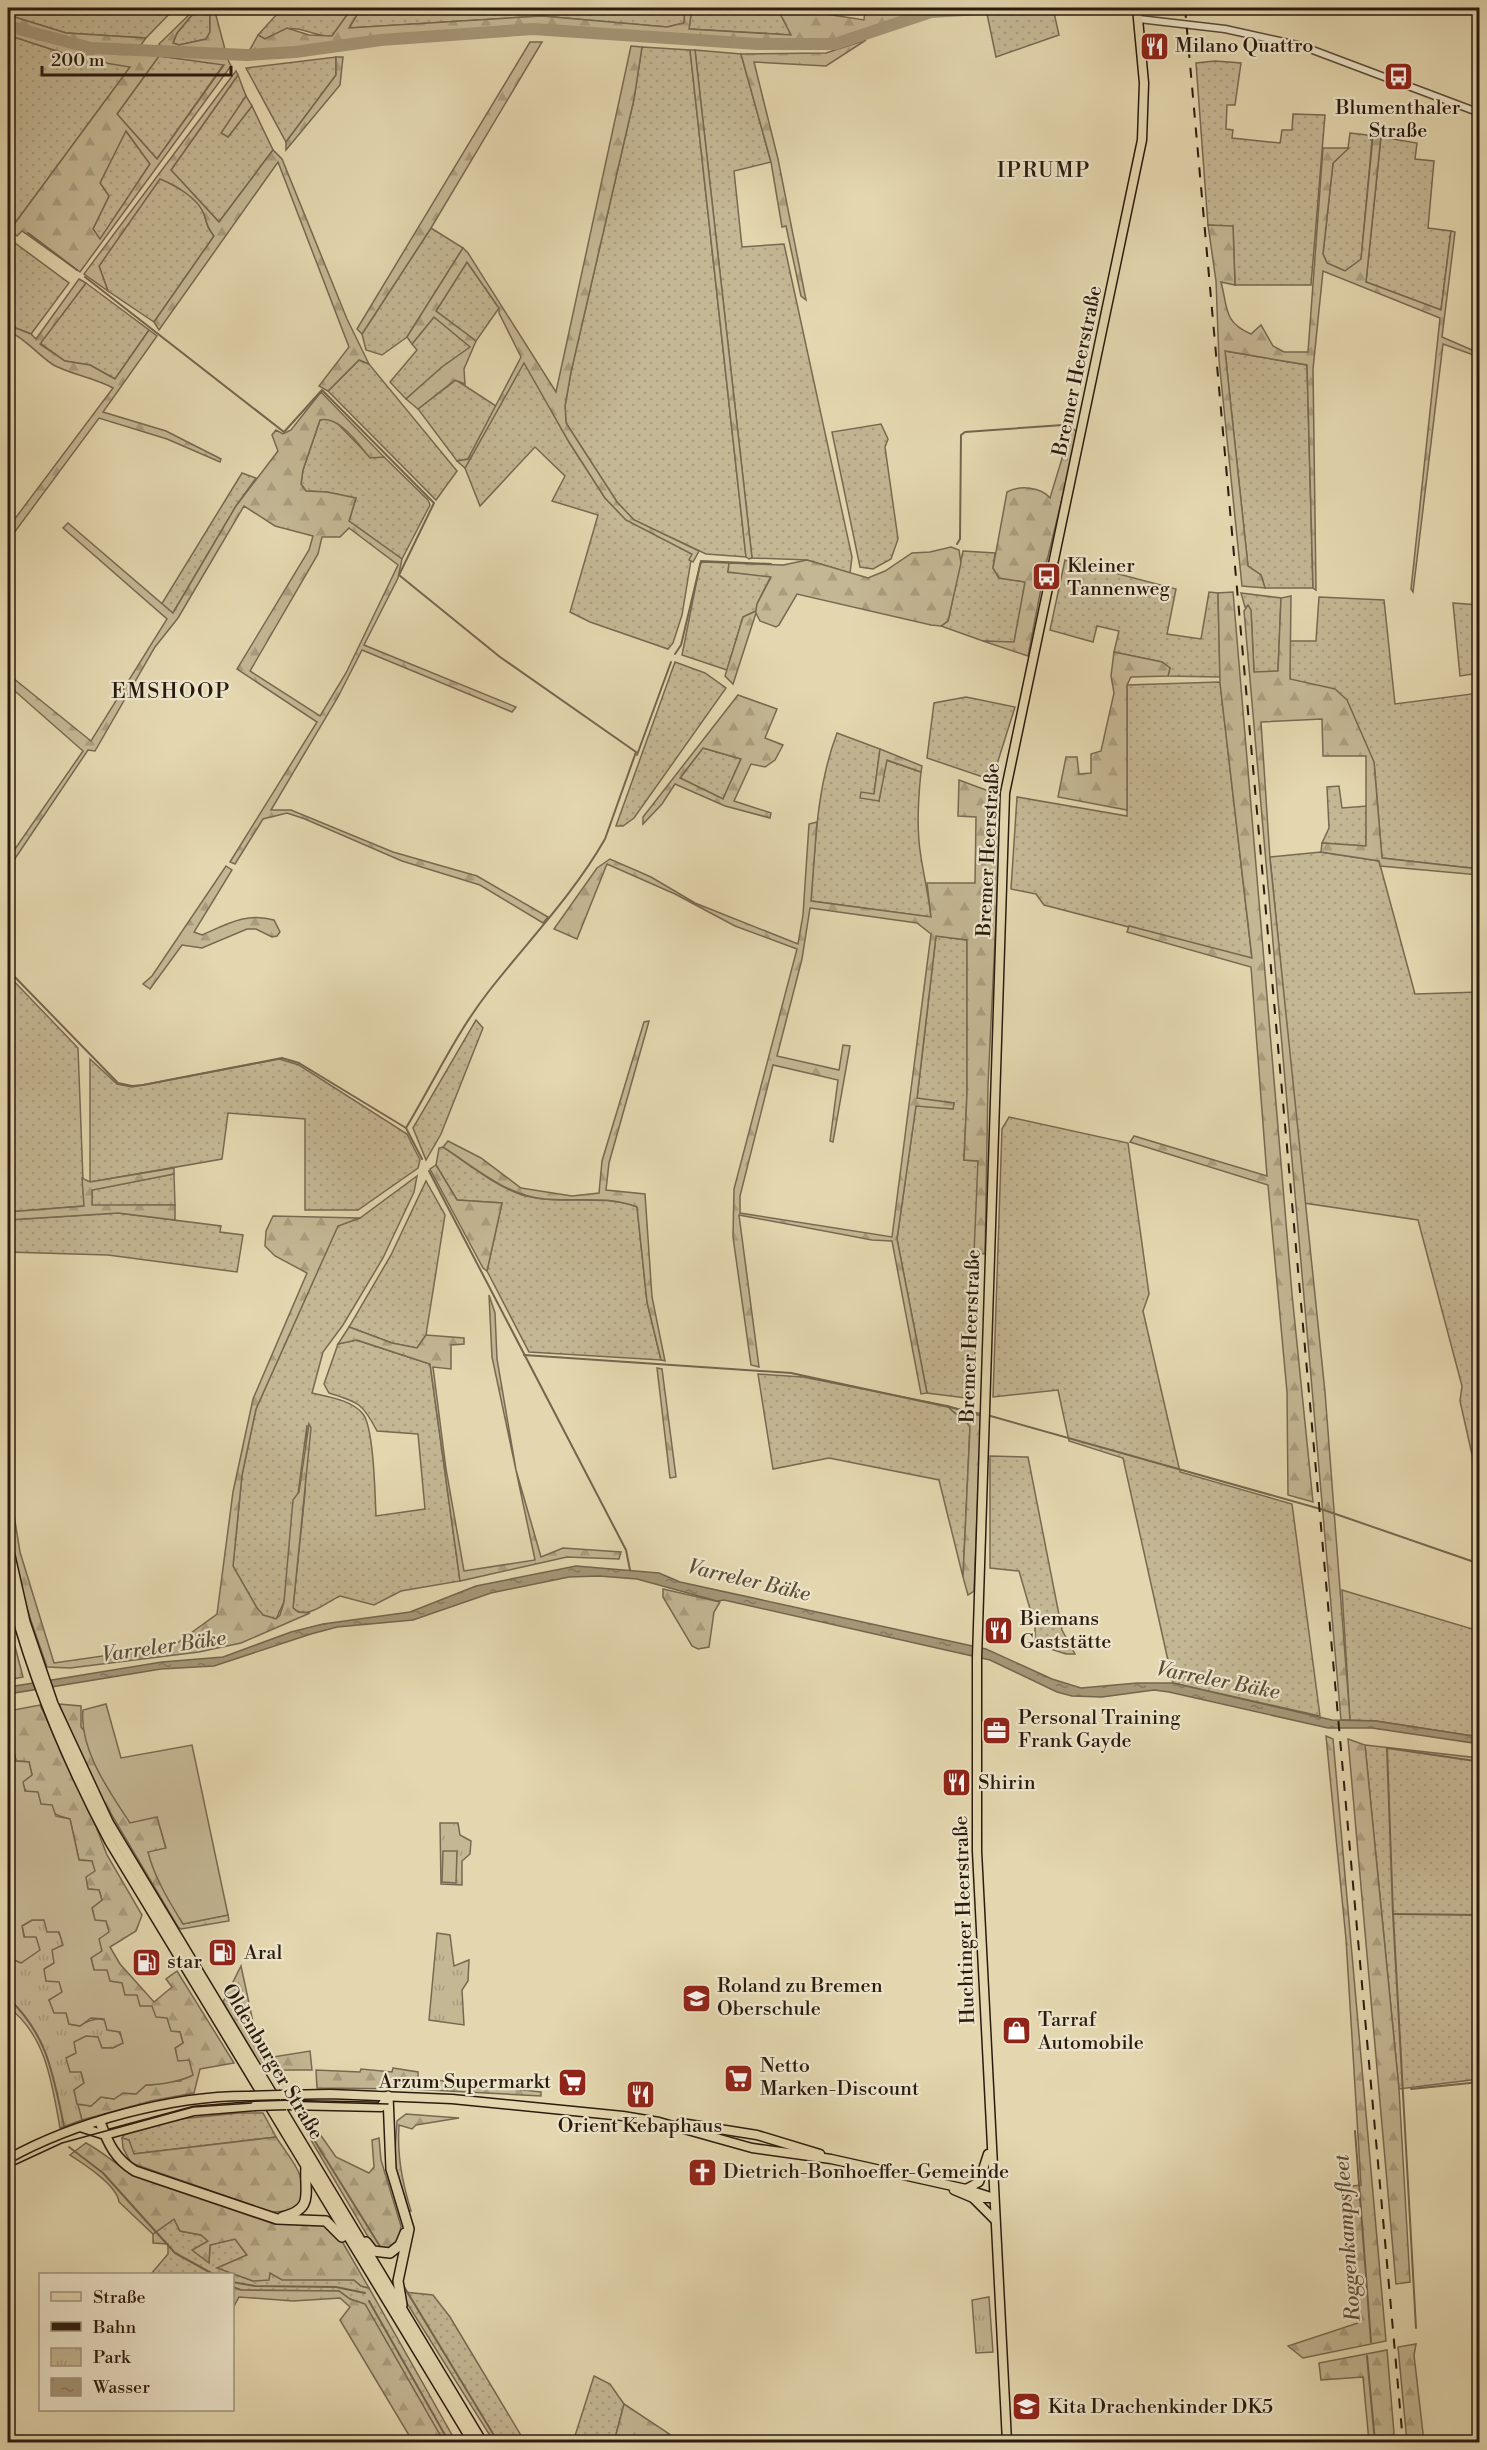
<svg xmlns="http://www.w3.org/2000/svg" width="1487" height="2450" viewBox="0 0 1487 2450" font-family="'Libre Bodoni',serif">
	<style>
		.grass { fill: url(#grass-dots); stroke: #776951; stroke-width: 1.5 }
		.forest { fill: url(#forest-firs); stroke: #776951; stroke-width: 1.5; fill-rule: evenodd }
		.park { fill: url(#park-tufts); stroke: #776951; stroke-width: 1.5 }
		.garden { fill: #c4b794; stroke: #776951; stroke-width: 1.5 }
		.water { fill: url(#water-ripples); stroke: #74654e; stroke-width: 1.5 }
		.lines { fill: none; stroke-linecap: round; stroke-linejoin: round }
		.stream { stroke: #74654e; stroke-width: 2 }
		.river { stroke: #a59778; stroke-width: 12 }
		.minor-casing { stroke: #584a36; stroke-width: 9 }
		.major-casing { stroke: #2a1b0e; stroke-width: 11 }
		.highway-casing { stroke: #2a1b0e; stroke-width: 12 }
		.minor { stroke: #ede5cb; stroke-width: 6 }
		.major { stroke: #e4d7af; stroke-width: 8 }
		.highway { stroke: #e4d7af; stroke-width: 9 }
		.tram { stroke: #2a1b0e; stroke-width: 1.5 }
		.rail { stroke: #2a1b0e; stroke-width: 2; stroke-dasharray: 10 10; stroke-linecap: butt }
		.major-bridge-casing { stroke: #2a1b0e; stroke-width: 11; stroke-linecap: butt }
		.major-bridge { stroke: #e4d7af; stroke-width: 8 }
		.labels { text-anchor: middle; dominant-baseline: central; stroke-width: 4.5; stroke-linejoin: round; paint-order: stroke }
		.poi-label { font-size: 20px; fill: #2a1b0e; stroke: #ede5cb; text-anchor: start }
		.street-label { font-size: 20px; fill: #2a1b0e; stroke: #ede5cb }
		.neighbourhood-label { font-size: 21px; letter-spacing: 1.5px; fill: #2a1b0e; stroke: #ede5cb }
		.water-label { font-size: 21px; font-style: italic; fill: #5b4d38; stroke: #ede5cb }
	</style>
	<defs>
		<pattern id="grass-dots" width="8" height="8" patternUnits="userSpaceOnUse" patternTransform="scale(1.5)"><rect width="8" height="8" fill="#c4b794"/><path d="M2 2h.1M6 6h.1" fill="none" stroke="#a99d7e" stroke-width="1.8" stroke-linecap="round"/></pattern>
		<pattern id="forest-firs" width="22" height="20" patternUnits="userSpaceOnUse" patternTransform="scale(1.5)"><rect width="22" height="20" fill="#c4b794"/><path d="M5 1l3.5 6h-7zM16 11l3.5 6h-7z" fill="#a99d7e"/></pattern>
		<pattern id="park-tufts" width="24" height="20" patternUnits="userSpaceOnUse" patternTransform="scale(1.5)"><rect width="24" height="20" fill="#c4b794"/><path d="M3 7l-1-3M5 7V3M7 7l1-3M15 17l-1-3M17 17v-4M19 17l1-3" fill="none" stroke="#a99d7e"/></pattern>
		<pattern id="water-ripples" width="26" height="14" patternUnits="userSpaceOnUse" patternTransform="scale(1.5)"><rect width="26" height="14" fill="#a59778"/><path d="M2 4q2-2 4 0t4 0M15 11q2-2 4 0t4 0" fill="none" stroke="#877a61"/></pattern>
	</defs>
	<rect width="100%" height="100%" fill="#e4d7af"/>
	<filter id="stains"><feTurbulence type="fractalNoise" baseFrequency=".00333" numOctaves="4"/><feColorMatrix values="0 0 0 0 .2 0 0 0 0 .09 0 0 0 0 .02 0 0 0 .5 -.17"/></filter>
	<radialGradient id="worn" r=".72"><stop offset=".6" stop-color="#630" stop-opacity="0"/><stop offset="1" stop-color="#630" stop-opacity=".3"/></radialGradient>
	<g class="grass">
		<path d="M 8,8 L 175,8 L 146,38 L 66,33 L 8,15 Z"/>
		<path d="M 198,8 L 210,8 L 210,32 L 206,39 L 179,45 L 173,43 L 177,33 Z"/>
		<path d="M 273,8 L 352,8 L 332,36 C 319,37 310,31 298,29 C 285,27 276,35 265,39 L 258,35 L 277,14 Z"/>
		<path d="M 361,8 L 685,8 L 684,23 L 667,27 L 542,16 L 349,28 Z"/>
		<path d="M 692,8 L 777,8 L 792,35 L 689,29 Z"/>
		<path d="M 1039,8 L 1053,8 L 1059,35 L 996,57 L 987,14 Z"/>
		<path d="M 8,35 L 81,59 L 131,66 L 10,230 L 8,228 Z"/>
		<path d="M 642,47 L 690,50 L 746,557 L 706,554 L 634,520 L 617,502 L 566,423 L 565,406 L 571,372 L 634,99 Z"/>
		<path d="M 695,50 L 741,54 L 771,162 L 734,171 L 742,247 L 784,244 L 852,557 L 850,573 L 807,560 L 752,558 Z"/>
		<path d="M 159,56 L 224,64 L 157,159 L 117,114 Z"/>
		<path d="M 336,57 L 336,75 L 286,142 L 246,68 Z"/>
		<path d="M 1215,61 L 1241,63 L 1235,105 L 1227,105 L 1226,129 L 1233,130 L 1232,138 L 1280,143 L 1282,130 L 1292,130 L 1293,114 L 1325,115 L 1311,285 L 1235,285 L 1233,227 L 1208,225 L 1196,63 Z"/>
		<path d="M 238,75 L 246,96 L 222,133 L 228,137 L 252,106 L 273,150 L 219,222 L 171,170 Z"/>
		<path d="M 125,130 L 150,164 L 100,240 L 93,229 L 109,196 L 100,183 Z"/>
		<path d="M 1350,133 L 1367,135 L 1372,141 L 1361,260 L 1345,271 L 1327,263 L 1323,254 L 1333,163 L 1348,148 Z"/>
		<path d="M 1381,137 L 1417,143 L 1415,159 L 1434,161 L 1428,228 L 1451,231 L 1441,310 L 1366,282 Z"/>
		<path d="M 160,178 C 175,186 198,197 204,214 C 207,224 207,228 214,236 L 154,322 L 108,291 L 99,266 Z"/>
		<path d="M 431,228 L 463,248 L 407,337 L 382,355 L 366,350 L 362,334 Z"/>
		<path d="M 15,243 L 69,283 L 31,334 L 8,325 L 8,253 Z"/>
		<path d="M 467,262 L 499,308 L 476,341 L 436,311 Z"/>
		<path d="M 86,283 L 149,330 L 115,379 L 90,365 L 65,361 L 40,343 Z"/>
		<path d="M 434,317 L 471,347 L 442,367 L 406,399 L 390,382 L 417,350 L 412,344 Z"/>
		<path d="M 1225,351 L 1307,365 L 1313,588 L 1265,588 L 1261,575 L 1248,566 Z"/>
		<path d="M 359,360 L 369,364 L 457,471 L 436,500 L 328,391 Z"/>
		<path d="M 524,362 L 569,442 L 605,498 L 626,520 L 692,554 L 682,615 L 673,643 L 668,649 L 590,622 L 570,612 L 598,515 L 552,501 L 565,476 L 535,447 L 480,506 L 465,468 Z"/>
		<path d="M 456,380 L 496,406 L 468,459 L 457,461 L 418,409 Z"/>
		<path d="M 328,418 L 337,423 L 370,457 L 384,457 L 428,500 L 430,505 L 402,559 L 349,521 L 356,498 L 327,492 L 306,491 L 301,484 L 303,470 L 320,420 Z"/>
		<path d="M 881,424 L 888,439 L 885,447 L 898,539 L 891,559 L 873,569 L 860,567 L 832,432 Z"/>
		<path d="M 242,473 L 256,478 L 236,506 L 173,613 L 161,605 Z"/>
		<path d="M 963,551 L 995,553 L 993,568 L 999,578 L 1026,582 L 1014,643 L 983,641 L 941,626 L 948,621 Z"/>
		<path d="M 1065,560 L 1176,589 L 1167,634 L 1201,639 L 1209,592 L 1218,593 L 1220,677 L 1168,676 L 1170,668 L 1162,662 L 1114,652 L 1119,631 L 1097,626 L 1093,642 L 1050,630 Z"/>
		<path d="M 703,562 L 729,563 L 728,572 L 771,576 L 757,604 L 756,611 L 743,617 L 727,670 L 682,655 L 700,564 Z"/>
		<path d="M 1241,593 L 1281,598 L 1278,671 L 1254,673 L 1251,611 L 1248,606 L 1245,607 Z"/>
		<path d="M 1319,597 L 1384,600 L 1395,704 L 1479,693 L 1479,869 L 1382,858 L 1374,762 L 1290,679 L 1290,641 L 1316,641 Z"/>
		<path d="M 1453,603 L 1479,605 L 1479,673 L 1460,676 Z"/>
		<path d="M 675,662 L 705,673 L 726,688 L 634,818 L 623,826 L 616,826 Z"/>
		<path d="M 1220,682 L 1252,959 L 1044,905 L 1036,894 L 1011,889 L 1017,797 L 1127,816 L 1127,685 Z"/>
		<path d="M 966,697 L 1015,707 L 992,780 L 927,758 L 934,703 Z"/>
		<path d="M 837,733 L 880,749 L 874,794 L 879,801 L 886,760 L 921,772 C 918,800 916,829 921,857 C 924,877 929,897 931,917 L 811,901 C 815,844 817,786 837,733 Z"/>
		<path d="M 703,748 L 741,759 L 723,799 L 680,778 Z"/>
		<path d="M 1339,786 L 1342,808 L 1367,806 L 1366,846 L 1322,843 L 1329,828 L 1327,787 Z"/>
		<path d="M 1321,852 L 1379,861 L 1415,994 L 1479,992 L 1479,1486 L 1460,1401 L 1462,1386 L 1418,1220 L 1304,1203 L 1270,857 Z"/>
		<path d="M 936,936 L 967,940 L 967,1093 L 964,1160 L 978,1161 L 974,1399 L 927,1393 L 897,1239 L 916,1105 L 953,1109 L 954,1103 L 917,1099 Z"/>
		<path d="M 8,975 L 78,1048 L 84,1206 L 8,1212 Z"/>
		<path d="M 476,1020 L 483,1028 L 441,1134 L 426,1160 L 413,1128 Z"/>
		<path d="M 90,1059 L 117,1084 L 132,1087 L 279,1059 L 299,1065 L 407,1134 L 420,1160 L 418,1168 L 358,1210 L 305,1210 L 305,1119 L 228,1113 L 222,1159 L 90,1182 Z"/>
		<path d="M 1009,1117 L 1128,1143 L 1149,1294 L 1143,1311 L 1180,1472 L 1292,1504 L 1320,1716 L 1173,1683 L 1123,1458 L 1069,1441 L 1058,1390 L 993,1397 L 1002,1129 Z"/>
		<path d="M 443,1147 C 467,1163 495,1186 522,1195 C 560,1206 600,1193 637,1207 L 647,1302 L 661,1360 L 529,1352 L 487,1271 L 502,1203 L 457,1200 L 436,1165 L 439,1148 Z"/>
		<path d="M 174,1174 L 175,1205 L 92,1206 L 92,1190 Z"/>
		<path d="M 417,1176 L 414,1192 L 383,1258 L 343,1325 L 323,1352 L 312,1393 C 329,1397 352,1400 363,1414 C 374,1428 375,1496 376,1516 L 425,1509 L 418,1434 L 377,1431 C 363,1404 359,1402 329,1393 L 324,1384 L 338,1344 L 356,1340 L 430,1364 L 460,1581 L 401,1591 L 374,1605 L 340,1596 C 326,1602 307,1621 293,1608 L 305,1493 L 307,1425 L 284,1602 L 276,1619 L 263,1615 L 257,1608 L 233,1566 L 242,1475 L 256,1409 L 338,1225 L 360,1218 Z"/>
		<path d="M 426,1181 L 445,1215 L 426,1335 L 417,1348 L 392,1343 L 349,1327 L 391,1255 Z"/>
		<path d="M 118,1213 L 221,1226 L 220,1232 L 243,1235 L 237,1272 L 108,1255 L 8,1252 L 8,1220 Z"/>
		<path d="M 758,1374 L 803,1377 L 948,1406 C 954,1415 964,1417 970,1426 L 963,1577 L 939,1480 L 829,1458 L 773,1469 Z"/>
		<path d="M 990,1456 L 1028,1457 L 1062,1630 L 1075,1654 L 1066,1654 L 1035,1644 L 1035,1626 L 1019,1571 L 990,1568 Z"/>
		<path d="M 1342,1590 L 1479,1631 L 1479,1737 L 1376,1721 L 1350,1720 Z"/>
		<path d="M 1365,1745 L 1479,1758 L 1479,2079 L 1399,2089 Z"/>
		<path d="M 239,2113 L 263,2113 L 276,2137 L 133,2154 L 129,2140 L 122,2138 L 125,2134 L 180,2119 Z"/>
		<path d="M 174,2219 L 180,2231 L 201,2235 L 208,2241 L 209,2263 L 210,2245 L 235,2239 L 247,2255 L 218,2268 L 253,2281 L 269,2273 L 354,2280 L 361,2286 L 369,2288 L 456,2442 L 444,2442 L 365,2304 L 350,2299 L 339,2291 L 241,2290 L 233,2287 L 232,2274 L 151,2274 L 168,2254 L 168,2244 L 153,2243 L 153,2234 Z"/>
		<path d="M 404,2292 L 433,2295 L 450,2317 L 525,2442 L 494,2442 L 405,2300 Z"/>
		<path d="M 594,2376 L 610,2384 L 624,2404 L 614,2442 L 573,2442 Z"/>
	</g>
	<g class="forest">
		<path d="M 196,8 L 198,8 L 177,33 L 173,43 L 179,45 L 206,39 L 210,32 L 210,8 L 214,8 L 226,53 L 164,50 L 159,44 Z"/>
		<path d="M 352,8 L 361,8 L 349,28 L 542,16 L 667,27 L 684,23 L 685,8 L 692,8 L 689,29 L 791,35 L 777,8 L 797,8 L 800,10 L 864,20 L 865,8 L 919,9 L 865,35 L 836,43 L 757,43 L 532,28 L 380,39 L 247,55 L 258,35 L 265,39 L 287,28 L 309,35 L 332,36 Z"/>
		<path d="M 8,15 L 66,33 L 146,38 L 138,49 L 92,47 L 8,25 Z"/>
		<path d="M 8,28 L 89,49 L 226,56 L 231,66 L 80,272 L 22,231 L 17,236 L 10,230 L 130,67 L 81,59 L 8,35 ZM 159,56 L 224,65 L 157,159 L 117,114 ZM 126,131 L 150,164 L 100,239 L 93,229 L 109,196 L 100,183 Z"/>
		<path d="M 866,40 L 826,66 L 754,62 L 778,159 L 806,300 L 801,296 L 786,226 L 782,227 L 771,162 L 741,54 L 826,53 Z"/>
		<path d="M 530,42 L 542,42 L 431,228 L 362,334 L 357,329 Z"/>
		<path d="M 631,46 L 642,47 L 634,99 L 571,372 L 565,406 L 566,423 L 617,502 L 634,520 L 699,551 L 693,562 L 689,560 L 692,554 L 626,520 L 605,498 L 569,442 L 524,363 L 465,468 L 457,461 L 468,459 L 521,357 L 499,313 L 499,308 L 467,262 L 436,311 L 476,341 L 464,369 L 465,384 L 455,380 L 418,409 L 406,399 L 442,367 L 470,347 L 434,317 L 412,344 L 407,337 L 463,248 L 468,253 L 556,392 Z"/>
		<path d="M 690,50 L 695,50 L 752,558 L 749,559 L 746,557 Z"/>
		<path d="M 336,57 L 343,57 L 340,85 L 286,150 L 286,142 L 336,75 Z"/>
		<path d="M 236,71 L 238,75 L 171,170 L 219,222 L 273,150 L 282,159 L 347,319 L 369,364 L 359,360 L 328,391 L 319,386 L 349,347 L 278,162 L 159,330 L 154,322 L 214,236 C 208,228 207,224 204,214 C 198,198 175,185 160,179 L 99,266 L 108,291 L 84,274 Z"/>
		<path d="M 246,96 L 252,106 L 228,137 L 221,133 Z"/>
		<path d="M 1374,126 L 1382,126 L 1366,282 L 1441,310 L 1451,231 L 1455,232 L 1442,337 L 1479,353 L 1479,357 L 1443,344 L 1413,592 L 1411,589 L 1440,318 L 1323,271 L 1313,369 L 1316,590 L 1313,588 L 1307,365 L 1225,351 L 1248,566 L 1261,575 L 1265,588 L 1242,586 L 1219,360 L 1216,281 L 1208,225 L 1233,226 L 1235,285 L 1221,282 C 1228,308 1223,322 1251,334 L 1261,325 L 1273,346 L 1284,352 L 1308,352 L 1323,148 L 1349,148 L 1333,163 L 1323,254 L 1327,263 L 1345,271 L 1361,259 Z"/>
		<path d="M 79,279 L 86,283 L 40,344 L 65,361 L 90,365 L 115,379 L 149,330 L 157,336 L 103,412 L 166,431 L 221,459 L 220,462 L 167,439 L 99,418 L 8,541 L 8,528 L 113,388 C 95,378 66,373 52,364 C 37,354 25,338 8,331 L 8,325 L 31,334 L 36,339 Z"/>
		<path d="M 321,392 L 384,457 L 370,458 C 358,444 340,416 320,420 L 303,470 L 301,484 L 306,491 L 327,492 L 356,498 L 349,521 L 402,559 L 398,578 L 364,645 L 516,707 L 512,712 L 362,650 L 338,697 L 271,810 L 291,810 L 393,852 L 477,876 L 548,917 L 543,923 L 480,885 L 402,861 L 305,819 L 287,813 L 263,819 L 235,864 L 230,862 L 317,722 L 237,669 L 309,550 L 313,536 L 275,526 L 244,506 L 178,618 L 155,647 L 95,751 L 88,750 L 8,869 L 8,859 L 83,751 L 8,685 L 8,674 L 91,741 L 167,619 L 63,528 L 68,523 L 173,613 L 236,506 L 278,451 L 272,435 L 276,430 L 283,434 L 291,430 ZM 349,528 L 398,565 L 346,673 L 320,716 L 250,671 L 318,554 L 322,537 L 340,537 Z"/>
		<path d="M 1068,424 L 1078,433 L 1044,573 L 1028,656 L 983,641 L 1014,642 L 1025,582 L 999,578 L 993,568 L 1007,492 C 1020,485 1041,487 1050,498 L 1070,432 L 1063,426 Z"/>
		<path d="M 951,547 L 959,550 L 961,563 L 948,621 L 941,626 L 931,625 L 797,594 L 779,625 L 776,627 L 760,621 L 756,613 L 733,684 L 725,676 L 743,617 L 756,611 L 757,604 L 771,577 L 728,572 L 729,563 L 783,565 L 807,560 L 868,578 L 885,571 L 912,553 L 930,552 Z"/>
		<path d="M 1233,592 L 1292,1294 L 1313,1502 L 1288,1495 L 1287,1392 L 1268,1185 L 1130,1142 L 1134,1136 L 1267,1176 L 1251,967 L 1127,932 L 1129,926 L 1252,958 L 1220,683 L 1218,593 Z"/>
		<path d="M 1291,596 L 1290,679 L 1335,689 L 1347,700 L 1374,762 L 1382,858 L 1479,869 L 1479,875 L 1380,866 L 1379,861 L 1321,852 L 1322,843 L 1366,846 L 1366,756 L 1323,756 L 1322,719 L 1261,722 L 1270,859 L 1325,1392 L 1350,1720 L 1341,1720 L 1244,611 L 1248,605 L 1251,610 L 1254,672 L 1278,671 L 1281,598 Z"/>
		<path d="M 1114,652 L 1162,662 L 1170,668 L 1168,676 L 1131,677 L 1127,685 L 1127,810 L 1058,797 L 1066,757 L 1077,757 L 1079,774 L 1091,773 L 1091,754 L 1101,751 L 1114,693 L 1111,676 Z"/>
		<path d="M 738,695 L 777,709 L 765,738 L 783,745 L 775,760 L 765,767 L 751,764 L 734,801 L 771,813 L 770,818 L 725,806 L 675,784 L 662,804 L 643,824 L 643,817 ZM 703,748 L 741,759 L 723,799 L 680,778 Z"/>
		<path d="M 880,749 L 922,766 L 921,772 L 887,760 L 879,801 L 860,798 L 861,792 L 874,794 Z"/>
		<path d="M 959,780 L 1002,796 L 988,1085 L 985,1254 L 974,1253 L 978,1161 L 964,1160 L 967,1093 L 967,940 L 936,936 L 917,1098 L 954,1103 L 953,1109 L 916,1106 L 897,1239 L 927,1393 L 921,1394 L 892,1241 L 872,1240 L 739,1215 L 759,1367 L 751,1365 L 733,1237 L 734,1189 L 797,949 L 735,926 L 675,894 L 607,864 L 577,939 L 554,929 L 597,868 L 610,859 L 651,877 L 695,903 L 798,944 L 803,915 L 809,824 L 817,822 L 811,901 L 931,917 L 927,883 L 975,883 L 976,817 L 958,816 ZM 810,908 L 917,923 L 931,934 L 892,1237 L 740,1213 L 740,1196 L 773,1065 L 838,1080 L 830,1141 L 833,1142 L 850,1046 L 843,1045 L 839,1070 L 777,1056 L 802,959 Z"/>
		<path d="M 226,866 L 232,870 L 194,932 L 202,935 C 227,924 247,912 274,920 L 280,932 L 277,936 L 272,937 L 256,929 L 247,929 L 202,948 L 182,945 L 150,989 L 143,984 L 152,976 Z"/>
		<path d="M 649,1021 L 609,1163 L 606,1190 L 645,1194 L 652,1297 L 665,1361 L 661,1360 L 647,1302 L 637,1207 C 606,1195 577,1202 545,1199 C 507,1196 474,1167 443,1147 L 448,1141 L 481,1158 L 521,1188 L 572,1196 L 599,1193 L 602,1161 L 644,1022 Z"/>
		<path d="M 436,1165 L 457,1200 L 502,1203 L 487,1271 L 483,1268 L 430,1169 Z"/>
		<path d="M 174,1168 L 174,1174 L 92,1190 L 92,1205 L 175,1205 L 175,1220 L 118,1213 L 8,1220 L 8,1212 L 84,1206 L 82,1178 L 90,1182 Z"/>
		<path d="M 273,1216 L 360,1218 L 338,1226 L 256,1409 L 242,1475 L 233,1566 L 257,1608 L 263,1615 L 276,1619 L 280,1615 L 284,1602 L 293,1500 L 299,1492 L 309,1424 L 311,1428 L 293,1608 L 298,1612 L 310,1613 L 241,1643 L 199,1652 L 70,1668 L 47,1667 C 31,1620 11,1570 8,1520 C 6,1506 8,1492 8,1478 L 20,1552 L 54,1663 L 173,1646 L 217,1614 L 233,1492 L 253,1399 L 307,1273 L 275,1256 L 265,1246 L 266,1231 Z"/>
		<path d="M 489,1295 L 495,1313 L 497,1359 L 516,1470 L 541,1557 L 563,1548 L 621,1552 L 619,1559 L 567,1557 L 460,1581 L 430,1364 L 357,1340 L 338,1344 L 349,1327 L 392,1343 L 417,1348 L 426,1335 L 464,1338 L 464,1344 L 451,1345 L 451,1369 L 433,1367 L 446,1469 L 464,1571 L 535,1560 L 492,1357 Z"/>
		<path d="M 657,1368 L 662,1369 L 676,1477 L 670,1478 Z"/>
		<path d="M 948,1406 L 981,1416 L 974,1591 L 968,1595 L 963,1577 L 970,1427 C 964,1417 954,1415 948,1406 Z"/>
		<path d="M 663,1589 L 720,1602 L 714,1612 L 709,1647 L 698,1649 L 692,1646 L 663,1597 Z"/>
		<path d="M 8,1620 L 23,1677 L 8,1680 Z"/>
		<path d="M 59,1704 L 81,1706 L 81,1727 L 157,1816 L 166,1849 L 164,1887 L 183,1924 L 228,1915 L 229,1921 L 181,1929 L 178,1927 L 94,1785 Z"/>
		<path d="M 40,1705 L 95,1824 L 107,1855 L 142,1915 L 136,1931 L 110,1947 L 120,1964 L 154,2002 L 172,1987 L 166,1979 L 177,1971 L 234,2063 L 200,2069 L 194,2093 L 151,2101 L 82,2120 L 77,2104 L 91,2106 L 101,2097 L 114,2099 L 123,2093 L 136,2094 L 146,2085 C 159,2085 168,2080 181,2081 L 175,2048 L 183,2043 L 180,2032 L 171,2032 L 94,1970 L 91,1958 L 99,1939 L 92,1908 L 102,1900 L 99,1890 L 88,1889 L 85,1877 L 94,1871 L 92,1861 L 79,1860 L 70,1819 C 52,1815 27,1800 22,1782 L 32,1775 L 29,1762 L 16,1761 L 14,1752 L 8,1750 L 8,1711 Z"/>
		<path d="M 1326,1736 L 1333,1739 L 1386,2341 L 1303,2358 L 1288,2346 L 1358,2323 L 1345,2187 L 1361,2185 L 1346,1939 Z"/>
		<path d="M 1348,1739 L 1365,1745 L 1399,2089 L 1410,2282 L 1396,2284 Z"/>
		<path d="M 241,1966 L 261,2059 L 310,2051 L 312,2070 L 262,2070 L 223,2002 Z"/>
		<path d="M 393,2068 L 418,2072 L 418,2078 L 541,2092 L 541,2096 L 410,2089 L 317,2088 L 316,2070 L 360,2072 L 361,2069 L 392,2072 Z"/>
		<path d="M 406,2114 L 459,2118 L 416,2125 L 412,2129 L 399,2125 C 397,2156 402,2181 411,2211 L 408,2211 L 394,2165 L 397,2121 Z"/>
		<path d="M 317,2130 L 336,2157 L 369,2173 L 374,2167 L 372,2140 L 379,2138 L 381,2160 L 401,2226 L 400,2236 L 394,2247 L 383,2250 L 374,2247 L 308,2135 Z"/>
		<path d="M 276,2137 C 292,2162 309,2175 299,2205 L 290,2211 L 272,2212 L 131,2163 L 123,2148 L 122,2138 L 129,2140 L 134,2154 Z"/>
		<path d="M 86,2143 C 107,2154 122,2171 145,2180 L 274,2224 L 322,2224 L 332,2230 L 343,2243 L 369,2288 L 361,2286 L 354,2280 L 282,2280 L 270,2273 L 269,2280 L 253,2281 L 217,2268 L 247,2255 L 235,2239 L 210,2245 L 209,2263 L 192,2250 L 208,2241 L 201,2235 L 180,2231 L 174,2219 L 153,2234 L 119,2202 C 117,2185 84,2164 70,2155 Z"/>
		<path d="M 233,2287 L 241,2290 L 339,2291 L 350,2299 L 365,2304 L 444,2442 L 413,2442 L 340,2320 L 350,2307 L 340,2298 L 293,2301 L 239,2297 L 233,2308 Z"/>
		<path d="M 1416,2344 L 1414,2355 L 1424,2442 L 1407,2442 L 1398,2347 Z"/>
		<path d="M 1387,2350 L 1394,2433 L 1392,2442 L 1369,2442 L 1363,2377 L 1321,2380 L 1319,2363 Z"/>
		<path d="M 624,2404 L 674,2437 L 673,2442 L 614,2442 Z"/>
	</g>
	<g class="park">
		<path d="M 440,1823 L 458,1823 L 460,1835 L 471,1841 L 470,1854 L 462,1861 L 462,1885 L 441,1884 Z"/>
		<path d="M 32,1920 L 44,1920 C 48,1923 55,1927 58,1932 C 70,1947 58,1975 62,1993 L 49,2000 L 66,2012 L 69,2024 L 80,2026 C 100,2012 116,2020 124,2043 L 113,2048 L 101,2048 L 81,2072 L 84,2083 L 74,2090 L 82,2120 L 60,2128 C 52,2083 46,2035 8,2007 L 8,1957 L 21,1963 L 29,1957 L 22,1926 Z"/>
		<path d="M 437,1933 L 450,1935 L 454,1966 L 469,1960 L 468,1981 L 462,1990 L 464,2025 L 429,2020 Z"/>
		<path d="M 989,2297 L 993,2352 L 976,2353 L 972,2300 Z"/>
	</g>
	<g class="garden">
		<path d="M 106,1704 L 121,1758 L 192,1745 L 228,1915 L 183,1924 C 170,1903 154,1877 148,1852 L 166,1848 L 157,1817 L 130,1823 C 109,1791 79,1749 83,1710 Z"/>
		<path d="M 8,1750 L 14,1751 L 16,1761 L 29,1762 L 32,1775 L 23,1782 L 25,1791 L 38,1792 L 41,1804 L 52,1805 L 56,1816 L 70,1819 L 79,1860 L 92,1861 L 95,1871 L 86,1877 L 88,1889 L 99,1890 L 102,1900 L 92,1908 L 95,1920 L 106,1921 L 109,1932 L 99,1939 L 102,1951 L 91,1958 L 94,1970 L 107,1970 L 110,1981 L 122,1983 L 125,1995 L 137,1995 L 140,2006 L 152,2006 L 156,2017 L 167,2018 L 171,2031 L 180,2032 L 183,2043 L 175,2048 L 178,2061 L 189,2060 L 193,2075 C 183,2081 159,2085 146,2085 L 136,2094 L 123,2093 L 114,2099 L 101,2097 L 91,2106 L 77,2104 L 74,2090 L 84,2083 L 81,2072 L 70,2072 L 66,2058 L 76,2053 L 74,2042 L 86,2036 L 98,2037 L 102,2048 L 113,2048 L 123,2043 L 120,2032 L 107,2030 L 104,2019 L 91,2018 L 80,2026 L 69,2024 L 66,2013 L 54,2013 L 49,2000 L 62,1992 L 59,1982 L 46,1981 L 44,1969 L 54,1963 L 52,1950 L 63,1945 L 59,1932 L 47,1932 L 44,1920 L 32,1920 L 22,1926 L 24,1937 L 36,1937 L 40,1950 L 21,1963 L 8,1957 Z"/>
		<path d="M 443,1851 L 457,1851 L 456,1883 L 442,1882 Z"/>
	</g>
	<path class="water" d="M 576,1566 L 659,1573 L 680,1582 L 986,1649 L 1052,1679 L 1081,1688 L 1137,1683 L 1173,1683 L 1332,1720 L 1376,1721 L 1479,1737 L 1480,1744 L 1372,1728 L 1328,1728 L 1169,1692 L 1154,1690 L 1102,1697 L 1072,1696 L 1057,1692 L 990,1660 L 724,1600 L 717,1601 L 637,1579 L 599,1576 L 569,1577 L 491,1593 L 413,1620 L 337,1627 L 311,1634 L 214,1666 L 161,1669 L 8,1694 L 8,1687 L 21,1685 L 162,1662 L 223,1657 L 291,1632 L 323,1624 L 410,1612 L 476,1586 Z"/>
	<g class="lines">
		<g class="stream">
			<path d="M 8,217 L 13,221"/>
			<path d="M 28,233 L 77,270"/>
			<path d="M 85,277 L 284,432 L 322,390 L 434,503 L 399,575 L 500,657 L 636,752 L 605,839 C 573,895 528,941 489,991 C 456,1033 433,1083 406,1128"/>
			<path d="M 957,544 L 960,539 L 961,435 L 965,432 L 1063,425"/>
			<path d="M 675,654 L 681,645 L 701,561 L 771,564"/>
			<path d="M 637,755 L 671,662"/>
			<path d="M 8,970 L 118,1083 L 132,1086 L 143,1085 L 282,1058 L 299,1063 L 406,1128 L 422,1159"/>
			<path d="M 429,1171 L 626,1550 L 630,1570"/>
			<path d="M 524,1355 L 791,1373 L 981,1414"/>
			<path d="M 987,1415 L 1324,1510 L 1480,1564"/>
			<path d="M 1393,1914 L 1480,1915"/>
			<path d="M 8,1998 C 48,2035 53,2075 64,2126"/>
			<path d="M 1411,2089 L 1480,2082"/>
			<path d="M 1355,2131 L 1371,2342"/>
			<path d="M 311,2135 L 381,2248"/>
			<path d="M 69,2147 L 103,2173 L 175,2253 L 213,2274"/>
			<path d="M 232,2282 L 255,2286 L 336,2287 L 365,2293"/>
			<path d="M 403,2285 L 498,2442"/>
			<path d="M 369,2301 L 449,2442"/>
			<path d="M 1416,2328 L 1393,1914 L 1387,1748 L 1475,1761 L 1480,1818"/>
			<path d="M 1367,2356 L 1375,2442"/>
			<path d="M 675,2442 L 675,2440"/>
		</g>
		<path class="river" d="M 8,26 L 91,48 L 247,55 L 295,52 L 381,40 L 533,29 L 757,44 L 835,44 L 931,12 L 998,8"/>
		<defs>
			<path id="minor" d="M 1139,19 L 1225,29 L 1302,46 L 1480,113"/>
			<g id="major">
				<path d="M 280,2095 L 330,2094 L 452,2099 L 623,2116 L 659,2122 L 752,2148 L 831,2159 L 966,2189 L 994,2198"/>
				<path d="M 286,2105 L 381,2107 L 388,2096"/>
				<path d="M 681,2123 L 757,2135 L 820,2154"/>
				<path d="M 83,2128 L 105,2135 L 194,2111 L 255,2106"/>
				<path d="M 8,2159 C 74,2122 174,2095 250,2096"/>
				<path d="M 966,2189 L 979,2182 L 988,2154"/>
				<path d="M 954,2190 L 973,2198 L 993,2198"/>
				<path d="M 974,2199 L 995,2220"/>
				<path d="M 1007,2442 L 977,1851 L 977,1658 L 1005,793 L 1142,140 L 1144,83 L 1137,8"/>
			</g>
			<g id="highway">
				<path d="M 8,1547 L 25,1622 L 53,1704 L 108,1822 L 482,2442"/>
				<path d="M 8,1582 C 30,1674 66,1759 110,1842 L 473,2442"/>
				<path d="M 388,2096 L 391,2169 L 409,2229 L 398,2281 L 402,2305"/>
				<path d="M 100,2122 C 108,2143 115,2159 135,2171 L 277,2219 L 326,2221 L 342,2237"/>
				<path d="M 282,2217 C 315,2209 304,2193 306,2167"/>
				<path d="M 366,2242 L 373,2251 L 390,2253 L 400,2245 L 405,2233"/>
			</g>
		</defs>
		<use href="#minor" class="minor-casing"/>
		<use href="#major" class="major-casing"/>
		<use href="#highway" class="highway-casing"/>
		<use href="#minor" class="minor"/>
		<use href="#major" class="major"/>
		<use href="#highway" class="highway"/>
		<path class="tram" d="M 8,2168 L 62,2143 L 193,2107 L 284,2101 L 388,2104"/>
		<path class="rail" d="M 1185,8 L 1403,2442"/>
		<defs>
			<g id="major-bridge">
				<path d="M 250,2096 L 280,2095"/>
				<path d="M 255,2106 L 286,2105"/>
			</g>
		</defs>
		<use href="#major-bridge" class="major-bridge-casing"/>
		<use href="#major-bridge" class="major-bridge"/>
	</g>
	<defs>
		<symbol id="restaurant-square" viewBox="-11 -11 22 22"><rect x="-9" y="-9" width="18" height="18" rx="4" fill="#8f2418" stroke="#ede5cb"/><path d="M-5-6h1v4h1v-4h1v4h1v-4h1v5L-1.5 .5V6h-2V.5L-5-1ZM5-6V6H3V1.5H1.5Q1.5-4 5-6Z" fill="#fff"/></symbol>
		<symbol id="bus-square" viewBox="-11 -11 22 22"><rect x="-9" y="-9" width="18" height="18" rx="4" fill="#8f2418" stroke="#ede5cb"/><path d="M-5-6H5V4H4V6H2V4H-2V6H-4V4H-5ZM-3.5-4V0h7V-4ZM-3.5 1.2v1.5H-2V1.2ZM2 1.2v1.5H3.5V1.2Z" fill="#fff"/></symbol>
		<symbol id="office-square" viewBox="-11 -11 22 22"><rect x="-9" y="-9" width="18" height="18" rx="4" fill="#8f2418" stroke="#ede5cb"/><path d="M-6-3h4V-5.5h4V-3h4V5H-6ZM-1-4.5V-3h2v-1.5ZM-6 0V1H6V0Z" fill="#fff"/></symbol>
		<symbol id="fuel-square" viewBox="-11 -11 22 22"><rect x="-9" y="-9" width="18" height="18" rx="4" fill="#8f2418" stroke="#ede5cb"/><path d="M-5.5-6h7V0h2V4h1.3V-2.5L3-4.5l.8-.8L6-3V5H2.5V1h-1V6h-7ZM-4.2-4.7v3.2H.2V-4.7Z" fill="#fff"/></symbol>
		<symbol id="school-square" viewBox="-11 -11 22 22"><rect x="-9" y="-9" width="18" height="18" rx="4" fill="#8f2418" stroke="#ede5cb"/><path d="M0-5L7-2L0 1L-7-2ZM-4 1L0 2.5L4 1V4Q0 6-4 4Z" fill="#fff"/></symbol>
		<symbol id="shop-square" viewBox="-11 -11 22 22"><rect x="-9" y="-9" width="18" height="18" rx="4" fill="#8f2418" stroke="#ede5cb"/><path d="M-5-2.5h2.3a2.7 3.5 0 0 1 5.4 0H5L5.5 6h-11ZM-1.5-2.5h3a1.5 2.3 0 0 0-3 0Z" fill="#fff"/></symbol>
		<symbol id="supermarket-square" viewBox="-11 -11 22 22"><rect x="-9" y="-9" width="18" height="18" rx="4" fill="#8f2418" stroke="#ede5cb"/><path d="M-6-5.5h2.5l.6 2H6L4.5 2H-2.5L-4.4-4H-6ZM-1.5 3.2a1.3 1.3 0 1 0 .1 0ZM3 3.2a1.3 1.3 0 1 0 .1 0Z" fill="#fff"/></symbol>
		<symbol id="church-square" viewBox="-11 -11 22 22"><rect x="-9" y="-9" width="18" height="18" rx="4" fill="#8f2418" stroke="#ede5cb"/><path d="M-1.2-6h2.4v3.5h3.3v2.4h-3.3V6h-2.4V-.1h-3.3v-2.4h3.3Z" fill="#fff"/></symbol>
	</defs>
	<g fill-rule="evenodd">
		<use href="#restaurant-square" x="1138" y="30" width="33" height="33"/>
		<use href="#bus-square" x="1382" y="60" width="33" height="33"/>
		<use href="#bus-square" x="1030" y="560" width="33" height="33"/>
		<use href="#restaurant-square" x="982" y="1614" width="33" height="33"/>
		<use href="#office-square" x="980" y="1714" width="33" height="33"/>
		<use href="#restaurant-square" x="940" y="1766" width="33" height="33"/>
		<use href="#fuel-square" x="206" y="1936" width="33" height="33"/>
		<use href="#fuel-square" x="130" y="1946" width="33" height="33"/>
		<use href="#school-square" x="680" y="1982" width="33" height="33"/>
		<use href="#shop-square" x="1000" y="2014" width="33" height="33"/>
		<use href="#supermarket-square" x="722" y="2062" width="33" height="33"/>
		<use href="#supermarket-square" x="556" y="2066" width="33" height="33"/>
		<use href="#restaurant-square" x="624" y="2078" width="33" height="33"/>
		<use href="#church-square" x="686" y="2156" width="33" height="33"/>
		<use href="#school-square" x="1010" y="2390" width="33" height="33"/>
	</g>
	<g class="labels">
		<g class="poi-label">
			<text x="1175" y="46">Milano Quattro</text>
			<text x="1398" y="108" text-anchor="middle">Blumenthaler<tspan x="1398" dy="23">Straße</tspan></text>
			<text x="1067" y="566">Kleiner<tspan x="1067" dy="23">Tannenweg</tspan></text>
			<text x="1020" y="1619">Biemans<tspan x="1020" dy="23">Gaststätte</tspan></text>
			<text x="1018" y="1718">Personal Training<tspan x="1018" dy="23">Frank Gayde</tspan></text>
			<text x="978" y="1783">Shirin</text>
			<text x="244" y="1953">Aral</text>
			<text x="167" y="1962">star</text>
			<text x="717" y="1986">Roland zu Bremen<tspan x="717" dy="23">Oberschule</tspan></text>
			<text x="1038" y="2020">Tarraf<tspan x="1038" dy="23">Automobile</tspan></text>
			<text x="760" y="2066">Netto<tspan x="760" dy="23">Marken-Discount</tspan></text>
			<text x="551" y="2082" text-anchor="end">Arzum Supermarkt</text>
			<text x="640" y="2126" text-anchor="middle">Orient Kebaphaus</text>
			<text x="723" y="2172">Dietrich-Bonhoeffer-Gemeinde</text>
			<text x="1048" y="2407">Kita Drachenkinder DK5</text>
		</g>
		<g class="street-label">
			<text transform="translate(1078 371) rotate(-78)">Bremer Heerstraße</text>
			<text transform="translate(989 850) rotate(-87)">Bremer Heerstraße</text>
			<text transform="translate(971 1336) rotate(-88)">Bremer Heerstraße</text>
			<text transform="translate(965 1920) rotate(-92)">Huchtinger Heerstraße</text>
			<text transform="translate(272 2062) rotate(59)">Oldenburger Straße</text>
		</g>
		<g class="neighbourhood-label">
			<text x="1044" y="171">IPRUMP</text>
			<text x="171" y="692">EMSHOOP</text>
		</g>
		<g class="water-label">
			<text transform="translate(749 1581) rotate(13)">Varreler Bäke</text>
			<text transform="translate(164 1647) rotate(-8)">Varreler Bäke</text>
			<text transform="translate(1218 1681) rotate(11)">Varreler Bäke</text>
			<text transform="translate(1348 2238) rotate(-94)">Roggenkampsfleet</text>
		</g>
	</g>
	<rect width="1487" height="2450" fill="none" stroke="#e4d7af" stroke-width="30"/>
	<rect x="9" y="9" width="1469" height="2432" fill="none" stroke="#2a1b0e" stroke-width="3"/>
	<rect x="15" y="15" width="1457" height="2420" fill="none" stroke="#2a1b0e" stroke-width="1.5"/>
	<rect x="39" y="2273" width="195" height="138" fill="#ede5cb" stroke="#9f947f" stroke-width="1.5"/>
	<rect x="51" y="2292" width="30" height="9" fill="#e4d7af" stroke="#9f947f" stroke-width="1.5"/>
	<text x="93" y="2303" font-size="18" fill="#2a1b0e">Straße</text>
	<rect x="51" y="2322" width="30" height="9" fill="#2a1b0e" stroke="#9f947f" stroke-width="1.5"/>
	<text x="93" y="2333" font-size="18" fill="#2a1b0e">Bahn</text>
	<rect x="51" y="2348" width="30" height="18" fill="url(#park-tufts)" stroke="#9f947f" stroke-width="1.5"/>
	<text x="93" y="2363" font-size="18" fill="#2a1b0e">Park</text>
	<rect x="51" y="2378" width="30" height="18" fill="url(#water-ripples)" stroke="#9f947f" stroke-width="1.5"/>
	<text x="93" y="2393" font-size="18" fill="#2a1b0e">Wasser</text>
	<path d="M42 66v9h189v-9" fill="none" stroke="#2a1b0e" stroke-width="3"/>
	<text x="51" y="66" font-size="18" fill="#2a1b0e" stroke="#ede5cb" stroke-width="4.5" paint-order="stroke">200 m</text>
	<rect width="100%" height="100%" filter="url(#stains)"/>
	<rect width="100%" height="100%" fill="url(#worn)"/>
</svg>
